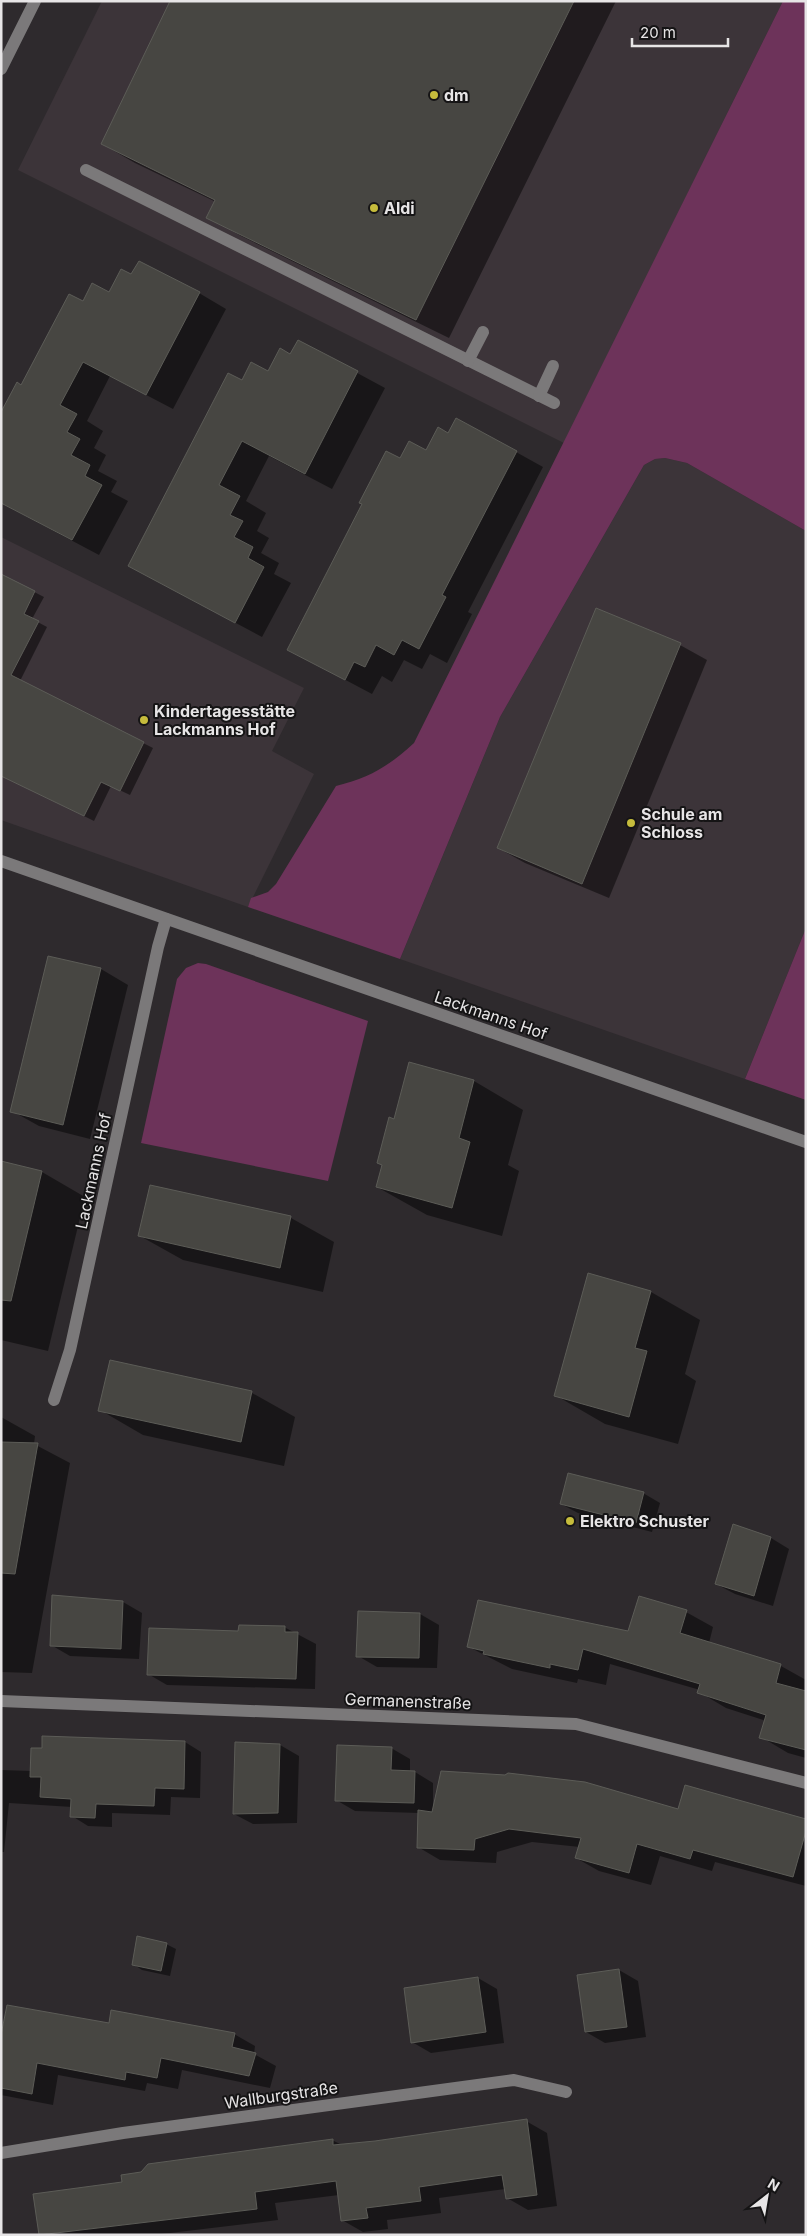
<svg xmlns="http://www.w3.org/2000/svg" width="807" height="2236" viewBox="0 0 807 2236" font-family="Inter,sans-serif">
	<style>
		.built { fill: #3c3439 }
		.green { fill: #6d335a }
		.shadow { fill: #0007 }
		.building { fill: #474642; stroke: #5c5c57 }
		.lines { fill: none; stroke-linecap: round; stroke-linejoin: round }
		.minor { stroke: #7b797a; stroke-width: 12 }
		.poi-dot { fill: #c6bc3c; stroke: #151415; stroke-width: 2 }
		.labels { text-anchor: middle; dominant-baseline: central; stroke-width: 4; stroke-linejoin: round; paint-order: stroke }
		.poi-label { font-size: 16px; font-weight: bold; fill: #e7e5e6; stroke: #151415; text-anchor: start }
		.street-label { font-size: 16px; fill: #e7e5e6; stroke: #151415 }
	</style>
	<rect width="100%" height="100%" fill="#2e2a2d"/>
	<g class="built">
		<path d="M 102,1 L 783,1 L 564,443 L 18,170 Z"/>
		<path d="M 665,458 L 687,463 L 806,531 L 806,928 L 745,1079 L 400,959 L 500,717 L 644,465 L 655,459 Z"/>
		<path d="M 1,537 L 304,688 L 272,751 L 314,774 L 248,907 L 1,820 Z"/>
	</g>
	<g class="green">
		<path d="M 783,1 L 806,1 L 806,531 L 687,463 L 665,458 L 655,459 L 644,465 L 500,717 L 400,959 L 248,907 L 251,898 L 268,892 L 276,884 L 336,786 C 369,778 389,766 414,743 Z"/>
		<path d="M 806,928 L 806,1100 L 745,1079 Z"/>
		<path d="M 198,963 L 206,964 L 368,1021 L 328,1181 L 141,1143 L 177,979 L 186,968 Z"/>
	</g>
	<g class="shadow">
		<path d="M 172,1 L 616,1 L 449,338 L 241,236 L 208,217 L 216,202 L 135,163 L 102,144 Z"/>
		<path d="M 132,276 L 199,293 L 226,309 L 173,409 L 110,376 L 87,421 L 103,431 L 94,448 L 106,455 L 98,471 L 117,481 L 111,492 L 128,501 L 99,555 L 1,503 L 1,415 L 83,302 L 109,293 Z"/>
		<path d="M 298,341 L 385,388 L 332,489 L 269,456 L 246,501 L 266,513 L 257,531 L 269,538 L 261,553 L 279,563 L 274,574 L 291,583 L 262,637 L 129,566 L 242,381 L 268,373 L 291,355 Z"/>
		<path d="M 449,435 L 516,452 L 543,467 L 468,612 L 472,614 L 447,663 L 430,654 L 422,669 L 404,660 L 392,682 L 382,676 L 372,694 L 289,650 L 401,460 L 427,452 Z"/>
		<path d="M 1,575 L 44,597 L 32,619 L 47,627 L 20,681 L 153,748 L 130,795 L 111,786 L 94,821 L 1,775 Z"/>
		<path d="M 680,645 L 707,660 L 609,898 L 525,863 L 498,848 Z"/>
		<path d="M 49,957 L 101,969 L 128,985 L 90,1139 L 39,1126 L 12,1111 Z"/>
		<path d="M 474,1081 L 523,1110 L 508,1165 L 519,1171 L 502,1236 L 427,1215 L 377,1187 L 395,1121 Z"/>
		<path d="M 1,1162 L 42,1172 L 85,1197 L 48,1351 L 1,1340 Z"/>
		<path d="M 150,1186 L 291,1218 L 334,1242 L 323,1292 L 183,1260 L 140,1236 Z"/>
		<path d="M 651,1292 L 700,1320 L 685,1374 L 696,1381 L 678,1444 L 605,1424 L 555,1395 Z"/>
		<path d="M 252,1393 L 295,1417 L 284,1466 L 143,1435 L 100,1410 Z"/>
		<path d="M 1,1417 L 35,1436 L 34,1444 L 70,1463 L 32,1673 L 1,1672 Z"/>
		<path d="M 643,1493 L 660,1503 L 652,1532 L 578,1513 L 561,1504 Z"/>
		<path d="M 771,1538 L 789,1549 L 773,1606 L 735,1594 L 716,1584 Z"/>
		<path d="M 123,1602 L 142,1613 L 139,1659 L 70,1656 L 51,1645 Z"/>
		<path d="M 359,1612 L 420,1614 L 439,1625 L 437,1668 L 377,1667 L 358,1656 Z"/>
		<path d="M 686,1612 L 713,1627 L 709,1643 L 781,1666 L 806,1680 L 806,1758 L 788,1753 L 761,1737 L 766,1721 L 726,1708 L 699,1692 L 700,1690 L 610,1664 L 606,1685 L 578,1679 L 577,1683 L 512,1669 L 469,1647 L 629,1632 Z"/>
		<path d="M 284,1627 L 316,1644 L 315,1689 L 167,1685 L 148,1674 L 240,1632 Z"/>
		<path d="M 185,1742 L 201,1752 L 200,1798 L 171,1797 L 170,1815 L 112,1813 L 112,1827 L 88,1826 L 72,1816 L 72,1807 L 9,1803 L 4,1852 L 1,1852 L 1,1770 L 32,1771 Z"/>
		<path d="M 280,1745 L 299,1756 L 297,1823 L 253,1824 L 234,1814 Z"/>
		<path d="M 391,1748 L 410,1759 L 410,1772 L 415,1772 L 433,1783 L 433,1811 L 679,1810 L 806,1820 L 806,1886 L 715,1862 L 712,1871 L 660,1856 L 651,1885 L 599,1871 L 576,1858 L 580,1847 L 532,1842 L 497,1852 L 496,1863 L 440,1860 L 418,1847 L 419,1813 L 355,1811 L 336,1800 Z"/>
		<path d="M 166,1944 L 176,1949 L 170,1976 L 142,1970 L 133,1964 Z"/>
		<path d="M 619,1970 L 638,1981 L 646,2037 L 605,2043 L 586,2032 Z"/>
		<path d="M 478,1978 L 497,1989 L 504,2043 L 431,2053 L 412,2042 Z"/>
		<path d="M 110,2024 L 234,2034 L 255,2046 L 254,2054 L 276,2066 L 270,2088 L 182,2070 L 178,2089 L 147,2083 L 145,2091 L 58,2075 L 53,2105 L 1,2095 L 1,2042 Z"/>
		<path d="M 526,2121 L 547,2133 L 557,2206 L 528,2210 L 507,2198 L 505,2189 L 439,2198 L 441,2213 L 387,2220 L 388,2229 L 363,2232 L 342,2220 L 339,2195 L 275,2203 L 278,2220 L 153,2235 L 40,2235 L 124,2183 L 332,2140 L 342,2145 L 375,2142 Z"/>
	</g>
	<g class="building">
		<path d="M 170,1 L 574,1 L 416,320 L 206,218 L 215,200 L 101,144 Z"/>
		<path d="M 139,261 L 200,292 L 146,395 L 83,362 L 60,405 L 77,414 L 67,432 L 80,439 L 71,455 L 90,465 L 85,476 L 102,485 L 72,540 L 1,503 L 1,412 L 17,382 L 21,385 L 69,294 L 83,301 L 92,283 L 109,292 L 121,269 L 131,274 Z"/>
		<path d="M 298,340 L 358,371 L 305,474 L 242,441 L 219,485 L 240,496 L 230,515 L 243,521 L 234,537 L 253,547 L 248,558 L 264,567 L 235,623 L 128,566 L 228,373 L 242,380 L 251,362 L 268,371 L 280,348 L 290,354 Z"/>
		<path d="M 456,418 L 517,451 L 442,595 L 446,597 L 419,649 L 402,640 L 394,655 L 376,645 L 365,667 L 354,662 L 345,680 L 287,650 L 362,504 L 359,503 L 386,451 L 400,458 L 409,441 L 426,450 L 438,427 L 448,433 Z"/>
		<path d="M 1,574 L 35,591 L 24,614 L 39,621 L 11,675 L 144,742 L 120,791 L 101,782 L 84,816 L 1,776 Z"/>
		<path d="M 596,608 L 681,643 L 582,884 L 497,848 Z"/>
		<path d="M 48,956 L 101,968 L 63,1125 L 10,1112 Z"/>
		<path d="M 409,1062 L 474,1080 L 459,1138 L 470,1142 L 452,1208 L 376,1187 L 382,1165 L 377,1163 L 389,1117 L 394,1119 Z"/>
		<path d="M 1,1161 L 42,1171 L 11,1301 L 1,1300 Z"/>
		<path d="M 150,1185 L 291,1216 L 280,1268 L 138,1236 Z"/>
		<path d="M 588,1273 L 651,1291 L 635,1348 L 647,1351 L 629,1417 L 554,1396 Z"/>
		<path d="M 110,1360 L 252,1391 L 241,1442 L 98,1411 Z"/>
		<path d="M 1,1442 L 38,1443 L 15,1574 L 1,1573 Z"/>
		<path d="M 568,1473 L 644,1492 L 636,1523 L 560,1504 Z"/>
		<path d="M 733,1524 L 771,1537 L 754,1596 L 715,1584 Z"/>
		<path d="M 52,1595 L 123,1601 L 121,1649 L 50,1646 Z"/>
		<path d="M 639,1596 L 687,1610 L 680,1633 L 781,1664 L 776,1683 L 806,1691 L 806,1750 L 759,1738 L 766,1715 L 697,1693 L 700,1684 L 583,1649 L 578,1670 L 550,1664 L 550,1668 L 483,1654 L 484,1651 L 467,1647 L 478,1600 L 628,1631 Z"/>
		<path d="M 358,1611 L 420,1613 L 419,1658 L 356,1657 Z"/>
		<path d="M 239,1625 L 285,1626 L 285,1632 L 298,1632 L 296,1679 L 147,1675 L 149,1628 L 238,1631 Z"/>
		<path d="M 42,1736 L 185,1741 L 184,1789 L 155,1788 L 154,1806 L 96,1804 L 95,1818 L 70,1817 L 71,1799 L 40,1797 L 41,1777 L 30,1777 L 31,1748 L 42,1748 Z"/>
		<path d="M 235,1742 L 280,1744 L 278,1813 L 233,1814 Z"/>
		<path d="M 337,1745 L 392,1747 L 391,1770 L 415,1771 L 414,1803 L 335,1801 Z"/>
		<path d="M 441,1771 L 505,1775 L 508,1773 L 585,1782 L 678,1809 L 685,1785 L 806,1819 L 806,1831 L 793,1877 L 693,1850 L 690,1859 L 637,1844 L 629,1873 L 575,1858 L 581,1838 L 509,1829 L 475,1839 L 474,1850 L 417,1848 L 418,1810 L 432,1812 Z"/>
		<path d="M 137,1936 L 167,1943 L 161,1971 L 132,1965 Z"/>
		<path d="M 619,1969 L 627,2027 L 585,2032 L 577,1975 Z"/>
		<path d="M 478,1977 L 486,2032 L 411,2043 L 404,1988 Z"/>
		<path d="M 7,2005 L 109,2023 L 111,2010 L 235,2033 L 232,2047 L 256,2053 L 249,2076 L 161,2058 L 157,2078 L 126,2072 L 125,2080 L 37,2063 L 32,2094 L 1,2088 L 1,2035 Z"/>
		<path d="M 527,2119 L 537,2195 L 506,2199 L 502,2175 L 419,2187 L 421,2201 L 366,2208 L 368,2218 L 341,2221 L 336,2181 L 255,2192 L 257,2209 L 39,2235 L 33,2194 L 122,2182 L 121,2175 L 141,2172 L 148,2164 L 333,2139 L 333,2145 L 375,2141 Z"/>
	</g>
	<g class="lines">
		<g class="minor">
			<path d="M 1,69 L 35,1"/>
			<path d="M 86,170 L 554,403"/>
			<path d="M 468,361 L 483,332"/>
			<path d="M 539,396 L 553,366"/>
			<path d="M 1,861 L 806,1142"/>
			<path d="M 54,1400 L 70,1350 L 158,947 L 166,919"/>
			<path d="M 1,1701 L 576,1724 L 806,1783"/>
			<path d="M 1,2153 L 123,2133 L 514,2080 L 566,2092"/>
		</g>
	</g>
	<g class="poi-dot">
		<circle cx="434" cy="95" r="5"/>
		<circle cx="374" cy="208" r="5"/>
		<circle cx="144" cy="720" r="5"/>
		<circle cx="631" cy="823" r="5"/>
		<circle cx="570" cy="1521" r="5"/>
	</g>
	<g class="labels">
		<g class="poi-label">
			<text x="444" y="95">dm</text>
			<text x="384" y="208">Aldi</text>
			<text x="154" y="711">Kindertagesstätte<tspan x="154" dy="18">Lackmanns Hof</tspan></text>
			<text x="641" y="814">Schule am<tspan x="641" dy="18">Schloss</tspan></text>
			<text x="580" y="1521">Elektro Schuster</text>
		</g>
		<g class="street-label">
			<text transform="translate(491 1015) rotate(19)">Lackmanns Hof</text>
			<text transform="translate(93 1171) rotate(-78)">Lackmanns Hof</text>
			<text transform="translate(408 1701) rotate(2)">Germanenstraße</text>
			<text transform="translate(281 2095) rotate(-8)">Wallburgstraße</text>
		</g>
	</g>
	<rect width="807" height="2236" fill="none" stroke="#e7e5e6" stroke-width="5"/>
	<g transform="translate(767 2196) rotate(31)" stroke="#151415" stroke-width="4" paint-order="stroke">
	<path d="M0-4L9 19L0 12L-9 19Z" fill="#e7e5e6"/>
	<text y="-8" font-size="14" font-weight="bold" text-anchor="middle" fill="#e7e5e6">N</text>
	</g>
	<path d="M632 38v8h96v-8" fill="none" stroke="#e7e5e6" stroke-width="2.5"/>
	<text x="640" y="38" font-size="15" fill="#e7e5e6" stroke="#151415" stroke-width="4" paint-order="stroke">20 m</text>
</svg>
